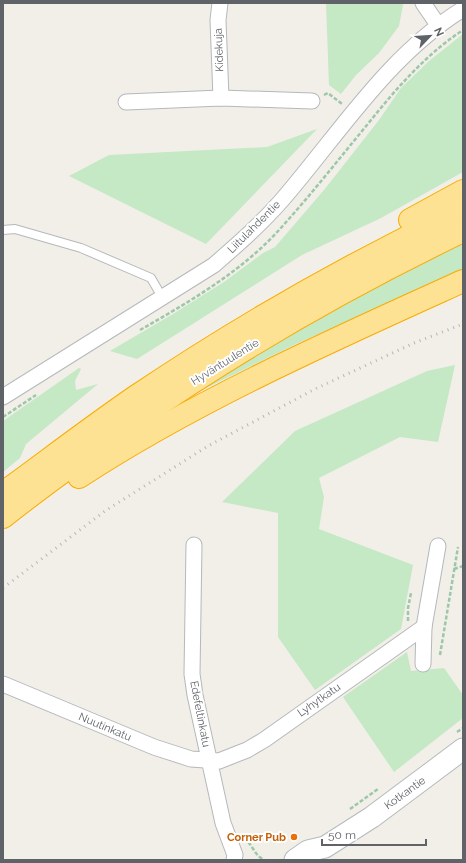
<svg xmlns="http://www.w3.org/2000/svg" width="466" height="863" viewBox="0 0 466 863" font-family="Raleway,sans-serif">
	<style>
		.green { fill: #c5e8c5 }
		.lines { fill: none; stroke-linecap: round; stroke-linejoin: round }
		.lane-casing { stroke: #b5b8bc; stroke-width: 10 }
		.street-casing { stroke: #b5b8bc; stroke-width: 17 }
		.secondary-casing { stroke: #b6babf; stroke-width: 23 }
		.highway-casing { stroke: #f9ab00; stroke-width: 24 }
		.path { stroke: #9cc7a9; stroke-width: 2.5; stroke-dasharray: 4 2; stroke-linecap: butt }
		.lane { stroke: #fff; stroke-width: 8 }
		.street { stroke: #fff; stroke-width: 15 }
		.secondary { stroke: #fff; stroke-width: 21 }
		.highway { stroke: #fde293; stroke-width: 22 }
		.rail { stroke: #b6b7b8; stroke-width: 3; stroke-dasharray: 1 5; stroke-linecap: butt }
		.food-dot { fill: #e8710a; stroke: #fff; stroke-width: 1.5 }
		.labels { text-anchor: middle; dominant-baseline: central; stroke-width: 4; stroke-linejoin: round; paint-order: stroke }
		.street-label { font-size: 11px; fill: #5f6368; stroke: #fff }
		.food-label { font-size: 11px; font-weight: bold; fill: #c56008; stroke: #fff; text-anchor: end }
	</style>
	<rect width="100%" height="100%" fill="#f1efe8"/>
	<g class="green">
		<path d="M 326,3 L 403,3 L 403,5 L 399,26 L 379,53 L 356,75 L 341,94 L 329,85 Z"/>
		<path d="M 463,34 L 463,172 L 381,218 L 302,255 L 137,359 L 110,351 L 173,314 L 224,282 L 263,253 L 275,247 L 324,190 L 379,120 L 401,88 L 429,61 Z"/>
		<path d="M 317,129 L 206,244 L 69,176 L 109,155 L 267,147 Z"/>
		<path d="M 463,236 L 463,269 L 296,344 L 194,394 L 246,355 Z"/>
		<path d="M 455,365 L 438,442 L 400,437 L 319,478 L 324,497 L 319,529 L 413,565 L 401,629 L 315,690 L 278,637 L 278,513 L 222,502 L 295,431 L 427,371 Z"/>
		<path d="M 79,368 L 81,369 L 75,381 L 76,390 L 98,384 L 26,444 L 20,458 L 3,472 L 3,421 Z"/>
		<path d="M 407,652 L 411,671 L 444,668 L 463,695 L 463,718 L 394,772 L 343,697 Z"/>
	</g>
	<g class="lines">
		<defs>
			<path id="lane" d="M 3,230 L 15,229 L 81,248 L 151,278 L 162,297"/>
			<g id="street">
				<path d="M 220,3 L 218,20 L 221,98"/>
				<path d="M 423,3 L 438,25"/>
				<path d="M 126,102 L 221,98 L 312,101"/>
				<path d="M 3,397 L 214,265 C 238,244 261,224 282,200 C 339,134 388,55 463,9"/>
				<path d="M 194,545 L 192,674 L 195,695 L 223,823 L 235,855 L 234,860"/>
				<path d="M 423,664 L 424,627 L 438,546"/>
				<path d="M 3,684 L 154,747 L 191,759 L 219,761 L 247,750 L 264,740 L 424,627"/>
			</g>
			<path id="secondary" d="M 295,860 L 308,851 L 325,847 L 372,817 L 463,749"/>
			<g id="highway">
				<path d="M 410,220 L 463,191"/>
				<path d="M 79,477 C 197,400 335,339 463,281"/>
				<path d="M 3,493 C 47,461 90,428 135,397 C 239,327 349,264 463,210"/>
				<path d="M 3,517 C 145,406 300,309 463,231"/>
			</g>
		</defs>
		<use href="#lane" class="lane-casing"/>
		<use href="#street" class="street-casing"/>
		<use href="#secondary" class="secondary-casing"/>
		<use href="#highway" class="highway-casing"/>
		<g class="path">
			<path d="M 324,95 L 328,93 L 342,104"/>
			<path d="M 140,330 C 189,302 241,272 279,230 C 310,196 338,160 367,125 C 395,90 425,55 463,30"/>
			<path d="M 3,417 L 36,395"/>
			<path d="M 454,569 L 463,566"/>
			<path d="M 408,621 L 408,608 L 411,593"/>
			<path d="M 440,655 L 458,547"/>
			<path d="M 457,732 L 463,728"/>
			<path d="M 350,809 L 378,789"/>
			<path d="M 245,837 L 258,856 L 264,860"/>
		</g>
		<use href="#lane" class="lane"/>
		<use href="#street" class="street"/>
		<use href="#secondary" class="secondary"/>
		<use href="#highway" class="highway"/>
		<path class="rail" d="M 3,588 L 105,511 L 208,446 L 315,389 L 414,343 L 463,324"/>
	</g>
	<circle class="food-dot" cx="294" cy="837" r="4"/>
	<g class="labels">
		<g class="street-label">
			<text transform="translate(219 50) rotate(-92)">Kidekuja</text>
			<text transform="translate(254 227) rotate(-45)">Liitulahdentie</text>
			<text transform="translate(225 362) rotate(-32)">Hyväntuulentie</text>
			<text transform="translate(319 700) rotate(-35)">Lyhytkatu</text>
			<text transform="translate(200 714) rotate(79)">Edefeltinkatu</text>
			<text transform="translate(105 727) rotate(23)">Nuutinkatu</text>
			<text transform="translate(405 793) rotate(-36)">Kotkantie</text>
		</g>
		<g class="food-label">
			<text x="286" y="837">Corner Pub</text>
		</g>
	</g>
	<rect width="466" height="863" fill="none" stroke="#5f6368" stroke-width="8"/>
	<g transform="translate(430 36) rotate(65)" stroke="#ffffff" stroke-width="3" paint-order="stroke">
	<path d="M0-3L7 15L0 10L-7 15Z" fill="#5f6368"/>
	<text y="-6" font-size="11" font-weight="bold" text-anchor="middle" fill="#5f6368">N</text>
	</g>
	<path d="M322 839v6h104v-6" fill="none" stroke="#5f6368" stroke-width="2"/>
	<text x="328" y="839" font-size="12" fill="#5f6368" stroke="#ffffff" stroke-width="3" paint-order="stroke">50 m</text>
</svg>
